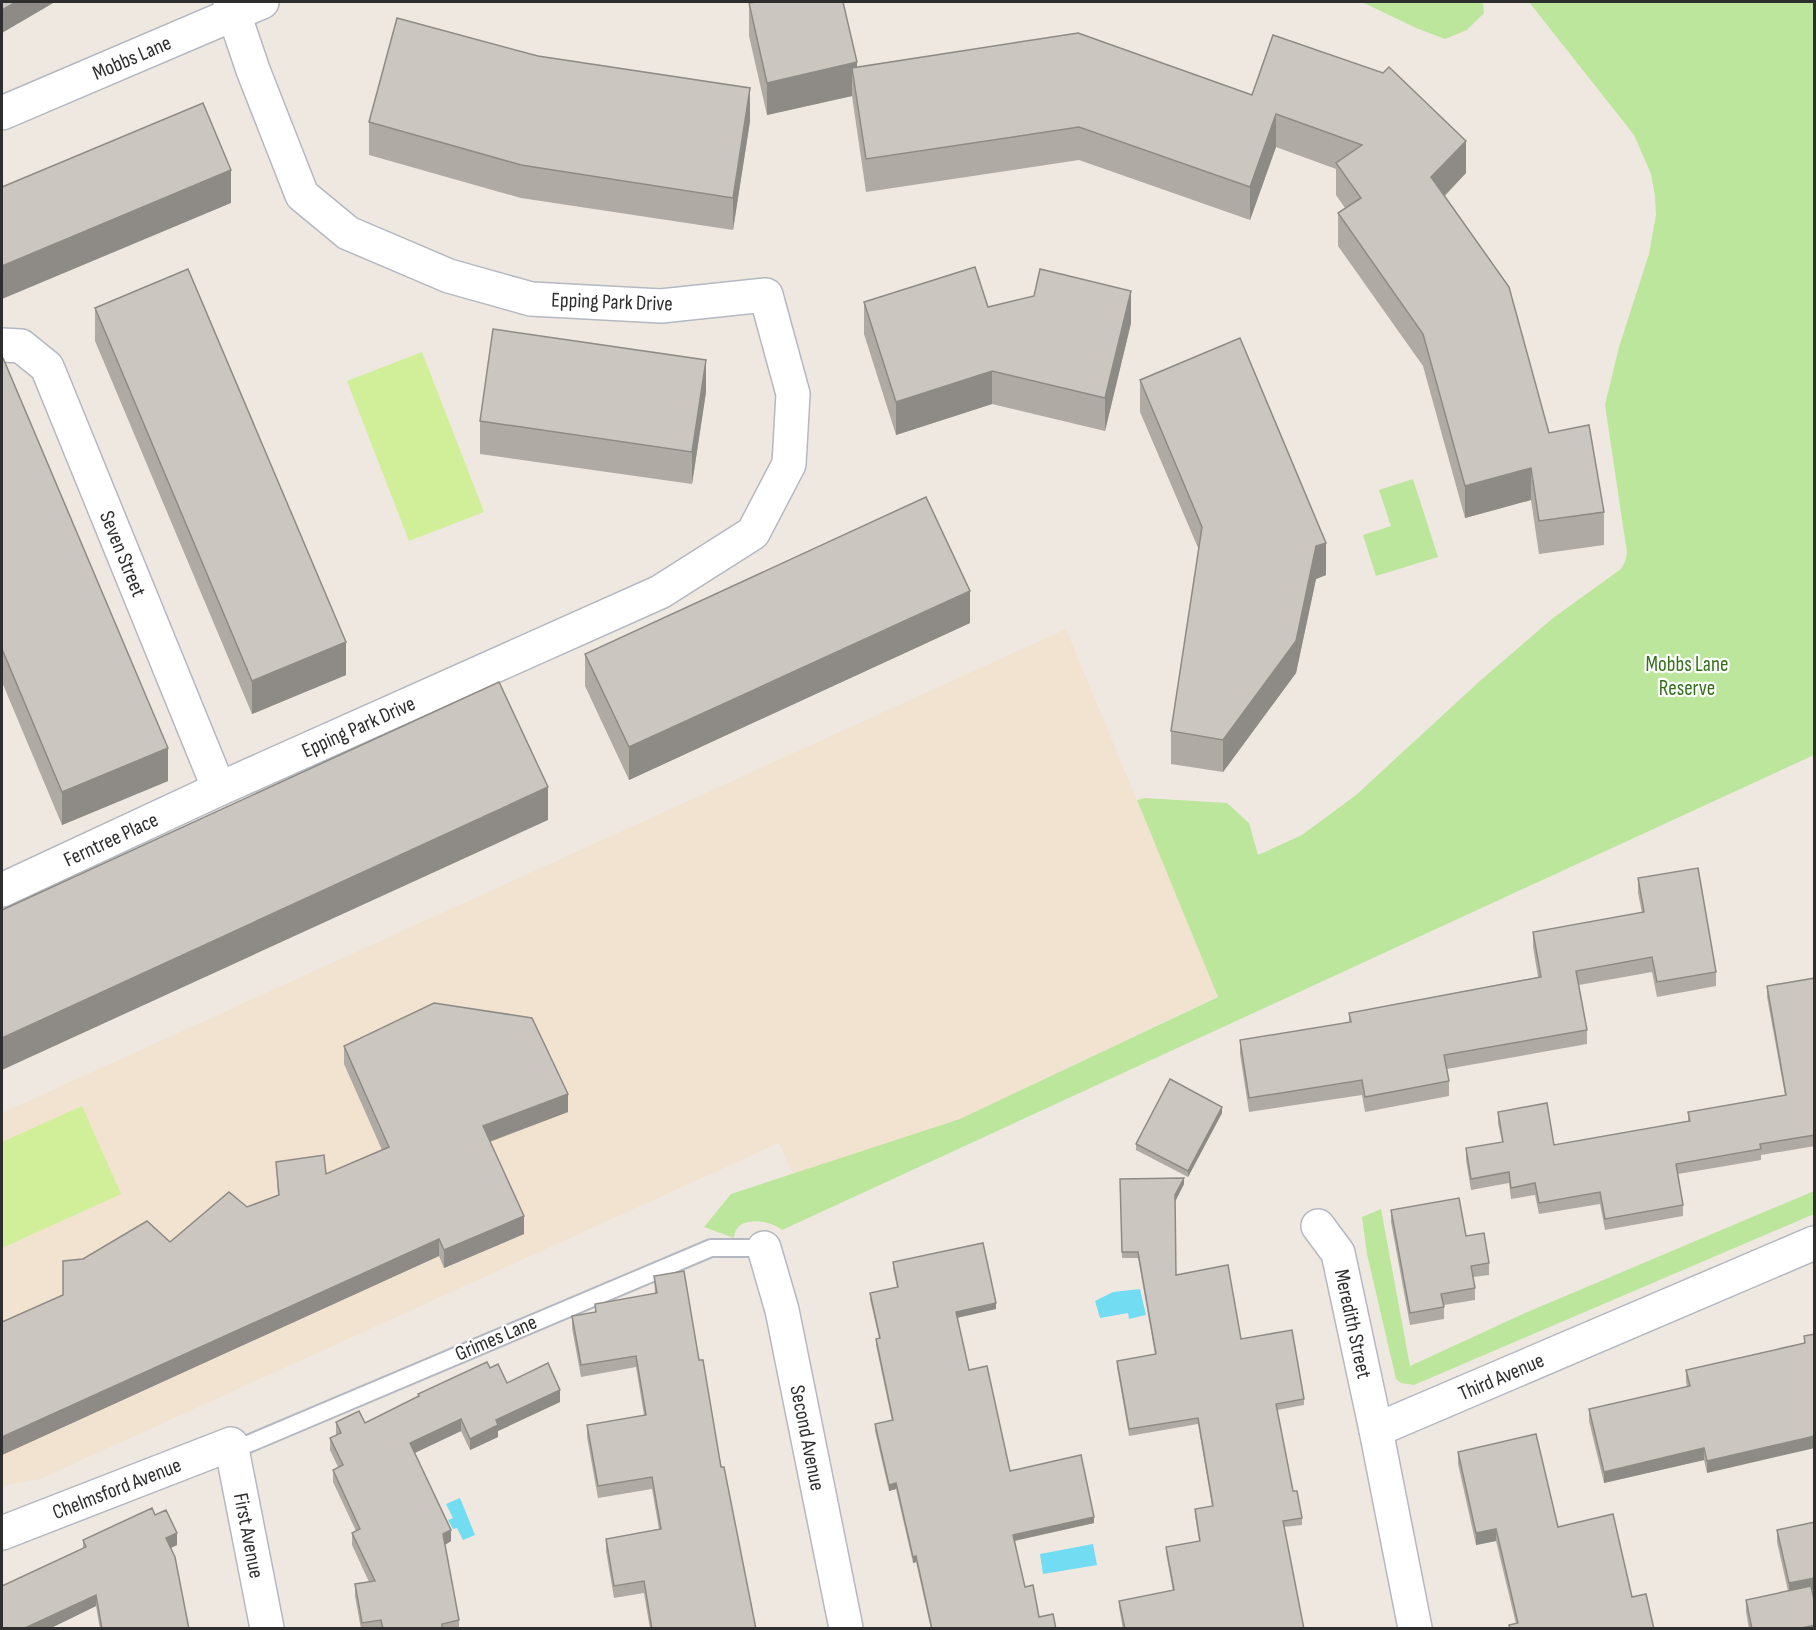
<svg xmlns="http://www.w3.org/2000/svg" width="1816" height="1630" viewBox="0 0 1816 1630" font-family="'Sofia Sans Condensed',sans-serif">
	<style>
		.education { fill: #f1e3d0 }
		.green { fill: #bce69c }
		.pitch { fill: #d1ee98 }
		.water { fill: #72dcf3 }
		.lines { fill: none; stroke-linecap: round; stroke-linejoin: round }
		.service-casing { stroke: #b4b8c1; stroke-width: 20 }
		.minor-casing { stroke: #b4b8c1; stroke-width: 36 }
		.tertiary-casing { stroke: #b4b8c1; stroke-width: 36 }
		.service { stroke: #fff; stroke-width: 16 }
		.minor { stroke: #fff; stroke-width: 33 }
		.tertiary { stroke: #fff; stroke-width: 33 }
		.wall { fill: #afaaa4 }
		.shaded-wall { fill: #8e8b86 }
		.building { fill: #cbc6bf; stroke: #8e8b86; stroke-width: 1.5 }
		.labels { text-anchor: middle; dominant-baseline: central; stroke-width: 4.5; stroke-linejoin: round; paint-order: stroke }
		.street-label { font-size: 21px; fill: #2e2e2e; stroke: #fff }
		.park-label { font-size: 21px; fill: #337019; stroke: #fff }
	</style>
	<rect width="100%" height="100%" fill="#efe8e1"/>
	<path class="education" d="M 1066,629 L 1218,996 L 802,1195 L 779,1143 L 40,1479 L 2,1486 L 2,1113 Z"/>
	<g class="green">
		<path d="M 1362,2 L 1483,2 L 1484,13 L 1467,30 L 1445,39 L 1416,28 Z"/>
		<path d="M 1529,2 L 1814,2 L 1814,755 L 782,1230 C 768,1219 735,1215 734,1238 L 704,1227 L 731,1194 L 960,1119 L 1218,997 L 1137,800 L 1145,798 L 1227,803 L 1249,823 L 1258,855 L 1302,835 L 1356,795 L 1481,680 L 1553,618 L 1621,569 L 1625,562 L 1627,553 L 1605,405 L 1619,347 L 1649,254 L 1656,215 L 1655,196 L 1651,174 L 1634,135 Z"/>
		<path d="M 1413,479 L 1438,557 L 1376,576 L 1363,535 L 1391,526 L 1379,490 Z"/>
		<path d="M 1814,1191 L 1814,1214 L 1414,1385 L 1401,1383 L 1396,1379 L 1367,1254 L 1362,1217 L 1381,1209 L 1410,1366 L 1525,1313 Z"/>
	</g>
	<g class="pitch">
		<path d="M 422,352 L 484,512 L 409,541 L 347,381 Z"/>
		<path d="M 82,1106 L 121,1194 L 2,1248 L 2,1142 Z"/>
	</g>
	<g class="water">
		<path d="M 1140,1289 L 1146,1315 L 1129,1319 L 1128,1313 L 1100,1318 L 1095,1301 L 1113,1292 Z"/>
		<path d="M 460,1498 L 475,1535 L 463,1540 L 457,1528 L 453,1529 L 448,1520 L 453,1518 L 446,1504 Z"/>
		<path d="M 1093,1544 L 1097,1565 L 1043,1574 L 1040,1554 Z"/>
	</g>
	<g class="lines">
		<defs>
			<path id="service" d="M 231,1444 L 248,1444 L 711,1248 L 764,1248"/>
			<g id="minor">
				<path id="s1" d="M 2,345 L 21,346 L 47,367 L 219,789"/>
				<path id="s2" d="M 2,890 L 219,789 L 660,592 L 753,533 L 789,464 L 793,394 L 766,295 L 661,306 L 531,299 L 449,276 L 348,233 L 302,195 L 253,70 L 230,2"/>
				<path id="s3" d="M 1318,1226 L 1338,1253 L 1376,1430 L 1415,1628"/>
				<path id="s4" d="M 764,1248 L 782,1310 L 846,1628"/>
				<path id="s5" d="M 1376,1430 L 1814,1243"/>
				<path id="s6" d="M 2,1533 L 231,1444 L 267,1628"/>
			</g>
			<g id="tertiary">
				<path id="s7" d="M 2,113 L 262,2"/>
			</g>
		</defs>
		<use href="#service" class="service-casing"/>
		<use href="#minor" class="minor-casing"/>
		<use href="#tertiary" class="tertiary-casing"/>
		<use href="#service" class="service"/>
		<use href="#minor" class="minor"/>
		<use href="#tertiary" class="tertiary"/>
	</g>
	<g class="wall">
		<path d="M 749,3 L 857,67 L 1078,33 L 1466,173 L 1445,196 L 1549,433 L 1604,512 L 1604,545 L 1539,554 L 1531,500 L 1465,518 L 1423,366 L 1338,246 L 1338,213 L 1345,208 L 1336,195 L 1336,169 L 1276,147 L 1250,220 L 1079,160 L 866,192 L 852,96 L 767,115 L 749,36 Z"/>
		<path d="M 750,121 L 733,230 L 521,198 L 369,155 L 369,122 Z"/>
		<path d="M 864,302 L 988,307 L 1131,323 L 1105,431 L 992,404 L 896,435 L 864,334 Z"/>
		<path d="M 95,308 L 346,675 L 252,714 L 95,341 Z"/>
		<path d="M 2,358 L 168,781 L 62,825 L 2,682 Z"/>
		<path d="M 1140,380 L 1326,575 L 1316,579 L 1296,673 L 1223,772 L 1171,764 L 1171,731 L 1199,550 L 1140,412 Z"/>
		<path d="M 706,392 L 692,484 L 480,454 L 480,421 Z"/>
		<path d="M 970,623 L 629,780 L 585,686 L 585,654 Z"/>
		<path d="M 1638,878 L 1716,972 L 1716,986 L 1657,997 L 1652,972 L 1579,985 L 1587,1030 L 1587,1044 L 1447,1069 L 1449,1081 L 1449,1096 L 1365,1112 L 1362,1095 L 1249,1112 L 1240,1054 L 1240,1040 L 1349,1023 L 1349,1013 L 1538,977 L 1533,947 L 1533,932 L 1642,913 L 1638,893 Z"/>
		<path d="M 1815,978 L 1815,1146 L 1761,1155 L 1761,1160 L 1678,1174 L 1683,1205 L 1683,1216 L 1605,1230 L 1600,1204 L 1539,1214 L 1535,1195 L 1511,1199 L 1509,1183 L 1471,1190 L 1466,1160 L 1466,1148 L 1502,1142 L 1498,1123 L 1498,1112 L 1554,1145 L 1688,1121 L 1688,1112 L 1785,1095 L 1767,997 L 1767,986 Z"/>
		<path d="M 344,1046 L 568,1112 L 490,1142 L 524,1234 L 444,1268 L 439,1256 L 2,1455 L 2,1322 L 63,1295 L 83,1259 L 170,1242 L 247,1207 L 278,1195 L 276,1162 L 326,1174 L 382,1150 L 344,1064 Z"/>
		<path d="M 1222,1113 L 1188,1177 L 1136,1150 L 1136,1144 Z"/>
		<path d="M 1120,1179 L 1184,1184 L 1175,1201 L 1176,1275 L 1241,1339 L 1304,1399 L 1304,1405 L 1277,1410 L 1293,1491 L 1302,1518 L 1302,1525 L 1284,1527 L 1304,1629 L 1123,1629 L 1119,1607 L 1119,1601 L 1173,1591 L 1166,1553 L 1166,1547 L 1199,1541 L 1195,1515 L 1195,1509 L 1212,1506 L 1198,1424 L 1129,1436 L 1117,1367 L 1117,1361 L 1155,1354 L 1138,1258 L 1122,1258 Z"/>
		<path d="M 1391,1210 L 1466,1236 L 1489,1263 L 1489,1275 L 1473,1277 L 1475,1288 L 1475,1300 L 1444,1305 L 1444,1319 L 1410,1325 L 1391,1222 Z"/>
		<path d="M 893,1262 L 996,1309 L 957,1318 L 969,1370 L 1010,1471 L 1094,1523 L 1015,1541 L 1025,1587 L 1039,1617 L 1056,1629 L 931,1629 L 916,1562 L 913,1563 L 896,1489 L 889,1491 L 875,1431 L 875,1424 L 892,1421 L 876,1345 L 876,1339 L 879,1338 L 870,1299 L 870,1293 L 897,1287 L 893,1269 Z"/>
		<path d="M 654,1276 L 699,1360 L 756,1629 L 650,1629 L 644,1593 L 614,1598 L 606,1551 L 606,1539 L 659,1529 L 652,1489 L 598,1498 L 587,1437 L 587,1425 L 644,1415 L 636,1367 L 581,1377 L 572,1328 L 572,1316 L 595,1312 L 595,1304 L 655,1294 Z"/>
		<path d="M 1815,1334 L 1707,1473 L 1704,1460 L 1604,1483 L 1589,1421 L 1589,1409 L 1687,1387 L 1686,1382 L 1686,1370 L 1804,1343 L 1804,1336 Z"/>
		<path d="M 490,1368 L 507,1383 L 560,1402 L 498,1431 L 498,1437 L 470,1450 L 461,1431 L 415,1453 L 451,1541 L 445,1545 L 459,1620 L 459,1629 L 361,1629 L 355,1596 L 355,1584 L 369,1582 L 352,1545 L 352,1533 L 356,1531 L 333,1482 L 333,1470 L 338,1467 L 330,1450 L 330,1438 L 337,1436 L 336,1434 L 336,1422 L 365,1423 L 418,1396 L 418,1394 Z"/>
		<path d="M 1458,1452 L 1558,1527 L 1632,1597 L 1654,1629 L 1509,1629 L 1509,1625 L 1516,1624 L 1496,1541 L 1476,1545 L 1458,1464 Z"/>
		<path d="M 155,1515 L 177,1545 L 171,1548 L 189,1629 L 100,1629 L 96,1606 L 49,1629 L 2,1629 L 83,1549 L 83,1540 Z"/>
		<path d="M 1815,1522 L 1815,1589 L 1812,1590 L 1815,1629 L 1749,1629 L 1746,1612 L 1746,1600 L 1788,1591 L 1777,1542 L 1777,1530 Z"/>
	</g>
	<g class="shaded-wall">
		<path d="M 16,2 L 55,2 L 2,33 L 2,10 Z"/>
		<path d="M 857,62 L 857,95 L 852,68 L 852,96 L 767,115 L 767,83 Z"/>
		<path d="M 750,88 L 750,121 L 733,230 L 733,198 Z"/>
		<path d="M 1276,114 L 1276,147 L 1250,220 L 1250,187 Z"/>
		<path d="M 1466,141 L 1466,173 L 1431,209 L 1431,177 Z"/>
		<path d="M 231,170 L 231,203 L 2,299 L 2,266 Z"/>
		<path d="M 1131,291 L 1131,323 L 1105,431 L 1105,398 Z"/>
		<path d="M 706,360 L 706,392 L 692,484 L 692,452 Z"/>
		<path d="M 992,371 L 992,404 L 896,435 L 896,402 Z"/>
		<path d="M 1531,468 L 1531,500 L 1465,518 L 1465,486 Z"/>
		<path d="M 1326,543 L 1326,575 L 1316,579 L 1296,673 L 1223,772 L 1223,740 L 1316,546 Z"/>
		<path d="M 970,591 L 970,623 L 629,780 L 629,747 Z"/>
		<path d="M 346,642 L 346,675 L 252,714 L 252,681 Z"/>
		<path d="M 168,748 L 168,781 L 62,825 L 62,792 Z"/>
		<path d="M 548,787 L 548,820 L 2,1070 L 2,1038 Z"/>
		<path d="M 568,1094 L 568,1112 L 483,1144 L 483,1126 Z"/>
		<path d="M 1222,1107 L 1222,1113 L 1188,1177 L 1188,1171 Z"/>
		<path d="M 1184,1178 L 1184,1184 L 1175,1202 L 1175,1195 Z"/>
		<path d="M 524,1216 L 524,1234 L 444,1268 L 444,1250 Z"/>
		<path d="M 439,1239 L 439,1256 L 2,1455 L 2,1437 Z"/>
		<path d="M 996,1303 L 996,1309 L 956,1318 L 956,1312 Z"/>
		<path d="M 560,1390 L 560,1402 L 498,1431 L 498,1437 L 470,1450 L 470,1439 L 496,1420 Z"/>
		<path d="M 461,1419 L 461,1431 L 410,1455 L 410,1443 Z"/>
		<path d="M 1815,1436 L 1815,1448 L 1707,1473 L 1707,1461 Z"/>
		<path d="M 1704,1448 L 1704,1460 L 1604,1483 L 1604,1472 Z"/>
		<path d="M 896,1483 L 896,1489 L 889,1491 L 889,1485 Z"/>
		<path d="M 1094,1517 L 1094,1523 L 1013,1541 L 1013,1535 Z"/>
		<path d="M 1496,1529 L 1496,1541 L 1476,1545 L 1476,1533 Z"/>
		<path d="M 451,1530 L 451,1541 L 443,1546 L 443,1534 Z"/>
		<path d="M 177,1533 L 177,1545 L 166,1550 L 166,1538 Z"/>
		<path d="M 916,1556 L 916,1562 L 913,1563 L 913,1557 Z"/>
		<path d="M 1815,1578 L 1815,1589 L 1789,1595 L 1789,1583 Z"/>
		<path d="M 96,1595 L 96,1606 L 49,1629 L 23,1629 Z"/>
		<path d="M 1815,1625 L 1815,1629 L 1802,1629 L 1802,1628 Z"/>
	</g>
	<g class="building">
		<path d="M 2,2 L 16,2 L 2,10 Z"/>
		<path d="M 756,2 L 843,2 L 857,62 L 767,83 L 749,3 Z"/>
		<path d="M 397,18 L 538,56 L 750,88 L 733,198 L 521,165 L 369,122 Z"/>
		<path d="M 1078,33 L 1252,95 L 1273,35 L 1383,73 L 1389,67 L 1466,141 L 1431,177 L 1509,287 L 1549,433 L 1589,425 L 1604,512 L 1539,521 L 1531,468 L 1465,486 L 1423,334 L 1338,213 L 1361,198 L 1336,163 L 1362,145 L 1276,114 L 1250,187 L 1079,127 L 866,159 L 852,68 Z"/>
		<path d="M 203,103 L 231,170 L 2,266 L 2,187 Z"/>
		<path d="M 975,267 L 988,307 L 1034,296 L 1040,269 L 1131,291 L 1105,398 L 992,371 L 896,402 L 864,302 Z"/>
		<path d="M 188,269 L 346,642 L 252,681 L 95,308 Z"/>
		<path d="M 493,329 L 706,360 L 692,452 L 480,421 Z"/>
		<path d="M 1240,338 L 1326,543 L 1316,546 L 1296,641 L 1223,740 L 1171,731 L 1202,527 L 1140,380 Z"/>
		<path d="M 2,358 L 3,358 L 168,748 L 62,792 L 2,649 Z"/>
		<path d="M 926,497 L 970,591 L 629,747 L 585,654 Z"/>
		<path d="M 499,682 L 548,787 L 2,1038 L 2,910 Z"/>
		<path d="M 1698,868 L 1716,972 L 1657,982 L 1652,957 L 1576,971 L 1587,1030 L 1444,1055 L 1449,1081 L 1365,1097 L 1362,1080 L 1249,1098 L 1240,1040 L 1351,1022 L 1349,1013 L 1541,977 L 1533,932 L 1644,912 L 1638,878 Z"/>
		<path d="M 1815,978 L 1815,1135 L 1760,1144 L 1761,1149 L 1676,1164 L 1683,1205 L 1605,1219 L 1600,1192 L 1539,1203 L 1535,1183 L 1511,1188 L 1509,1172 L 1471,1179 L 1466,1148 L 1503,1142 L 1498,1112 L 1547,1103 L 1554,1145 L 1690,1121 L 1688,1112 L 1786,1095 L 1767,986 Z"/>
		<path d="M 434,1003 L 532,1018 L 568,1094 L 483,1126 L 524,1216 L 444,1250 L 439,1239 L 2,1437 L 2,1322 L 63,1295 L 63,1261 L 83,1259 L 147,1221 L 170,1242 L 229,1192 L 247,1207 L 279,1195 L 276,1162 L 324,1155 L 326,1174 L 389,1147 L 344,1046 Z"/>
		<path d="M 1170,1079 L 1222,1107 L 1188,1171 L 1136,1144 Z"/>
		<path d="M 1184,1178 L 1175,1195 L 1176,1275 L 1228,1265 L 1241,1339 L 1292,1330 L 1304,1399 L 1276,1404 L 1293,1491 L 1297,1491 L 1302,1518 L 1283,1521 L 1304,1629 L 1125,1629 L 1119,1601 L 1174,1590 L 1166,1547 L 1200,1541 L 1195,1509 L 1213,1506 L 1198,1418 L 1129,1429 L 1117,1361 L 1156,1354 L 1138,1252 L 1122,1252 L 1120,1179 Z"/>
		<path d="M 1459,1198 L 1466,1236 L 1484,1233 L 1489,1263 L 1471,1266 L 1475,1288 L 1441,1294 L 1444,1307 L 1410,1313 L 1391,1210 Z"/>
		<path d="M 983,1243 L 996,1303 L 956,1312 L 969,1370 L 987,1366 L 1010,1471 L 1081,1455 L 1094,1517 L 1013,1535 L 1025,1587 L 1033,1585 L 1039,1617 L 1053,1614 L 1056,1629 L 932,1629 L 916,1556 L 913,1557 L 896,1483 L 889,1485 L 875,1424 L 893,1420 L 876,1339 L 880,1338 L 870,1293 L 898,1287 L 893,1262 Z"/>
		<path d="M 684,1271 L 699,1360 L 703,1360 L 721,1467 L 724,1467 L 756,1629 L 652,1629 L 644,1581 L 614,1586 L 606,1539 L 661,1529 L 652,1477 L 598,1486 L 587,1425 L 646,1415 L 636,1356 L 581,1365 L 572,1316 L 596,1312 L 595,1304 L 657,1293 L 654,1276 Z"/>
		<path d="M 1815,1334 L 1815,1436 L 1707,1461 L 1704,1448 L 1604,1472 L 1589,1409 L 1690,1386 L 1686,1370 L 1805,1343 L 1804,1336 Z"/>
		<path d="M 487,1362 L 490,1368 L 498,1364 L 507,1383 L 548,1363 L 560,1390 L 496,1420 L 498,1425 L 470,1439 L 461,1419 L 410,1443 L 451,1530 L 443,1534 L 459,1620 L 442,1624 L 442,1629 L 383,1629 L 381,1620 L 362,1623 L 355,1584 L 375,1581 L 352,1533 L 360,1529 L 333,1470 L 343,1465 L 330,1438 L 341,1433 L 336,1422 L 359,1411 L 365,1423 L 419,1396 L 418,1394 Z"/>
		<path d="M 1536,1434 L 1558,1527 L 1613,1514 L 1632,1597 L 1646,1594 L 1654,1629 L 1510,1629 L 1509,1625 L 1518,1623 L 1496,1529 L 1476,1533 L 1458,1452 Z"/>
		<path d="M 152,1508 L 155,1515 L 166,1510 L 177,1533 L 166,1538 L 175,1557 L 189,1629 L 102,1629 L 96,1595 L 23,1629 L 2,1629 L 2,1586 L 86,1547 L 83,1540 Z"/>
		<path d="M 1815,1522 L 1815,1578 L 1789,1583 L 1777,1530 Z"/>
		<path d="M 1811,1586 L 1815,1604 L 1815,1625 L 1802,1628 L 1803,1629 L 1752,1629 L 1746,1600 Z"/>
	</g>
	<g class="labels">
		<g class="street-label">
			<text stroke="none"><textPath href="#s7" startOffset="141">Mobbs Lane</textPath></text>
			<text transform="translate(612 302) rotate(2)">Epping Park Drive</text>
			<text stroke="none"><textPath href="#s1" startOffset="254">Seven Street</textPath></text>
			<text stroke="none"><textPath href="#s2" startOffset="392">Epping Park Drive</textPath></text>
			<text stroke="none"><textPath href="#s2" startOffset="120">Ferntree Place</textPath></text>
			<text stroke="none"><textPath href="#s3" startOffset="106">Meredith Street</textPath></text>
			<text transform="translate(496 1338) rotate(-23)">Grimes Lane</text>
			<text stroke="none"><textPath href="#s5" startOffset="136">Third Avenue</textPath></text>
			<text stroke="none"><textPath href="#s4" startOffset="195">Second Avenue</textPath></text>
			<text stroke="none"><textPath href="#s6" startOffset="123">Chelmsford Avenue</textPath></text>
			<text stroke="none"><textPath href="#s6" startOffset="339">First Avenue</textPath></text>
		</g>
		<g class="park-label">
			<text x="1687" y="664">Mobbs Lane<tspan x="1687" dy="24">Reserve</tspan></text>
		</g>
	</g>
	<rect width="1816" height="1630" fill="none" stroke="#2e2e2e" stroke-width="6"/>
</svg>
